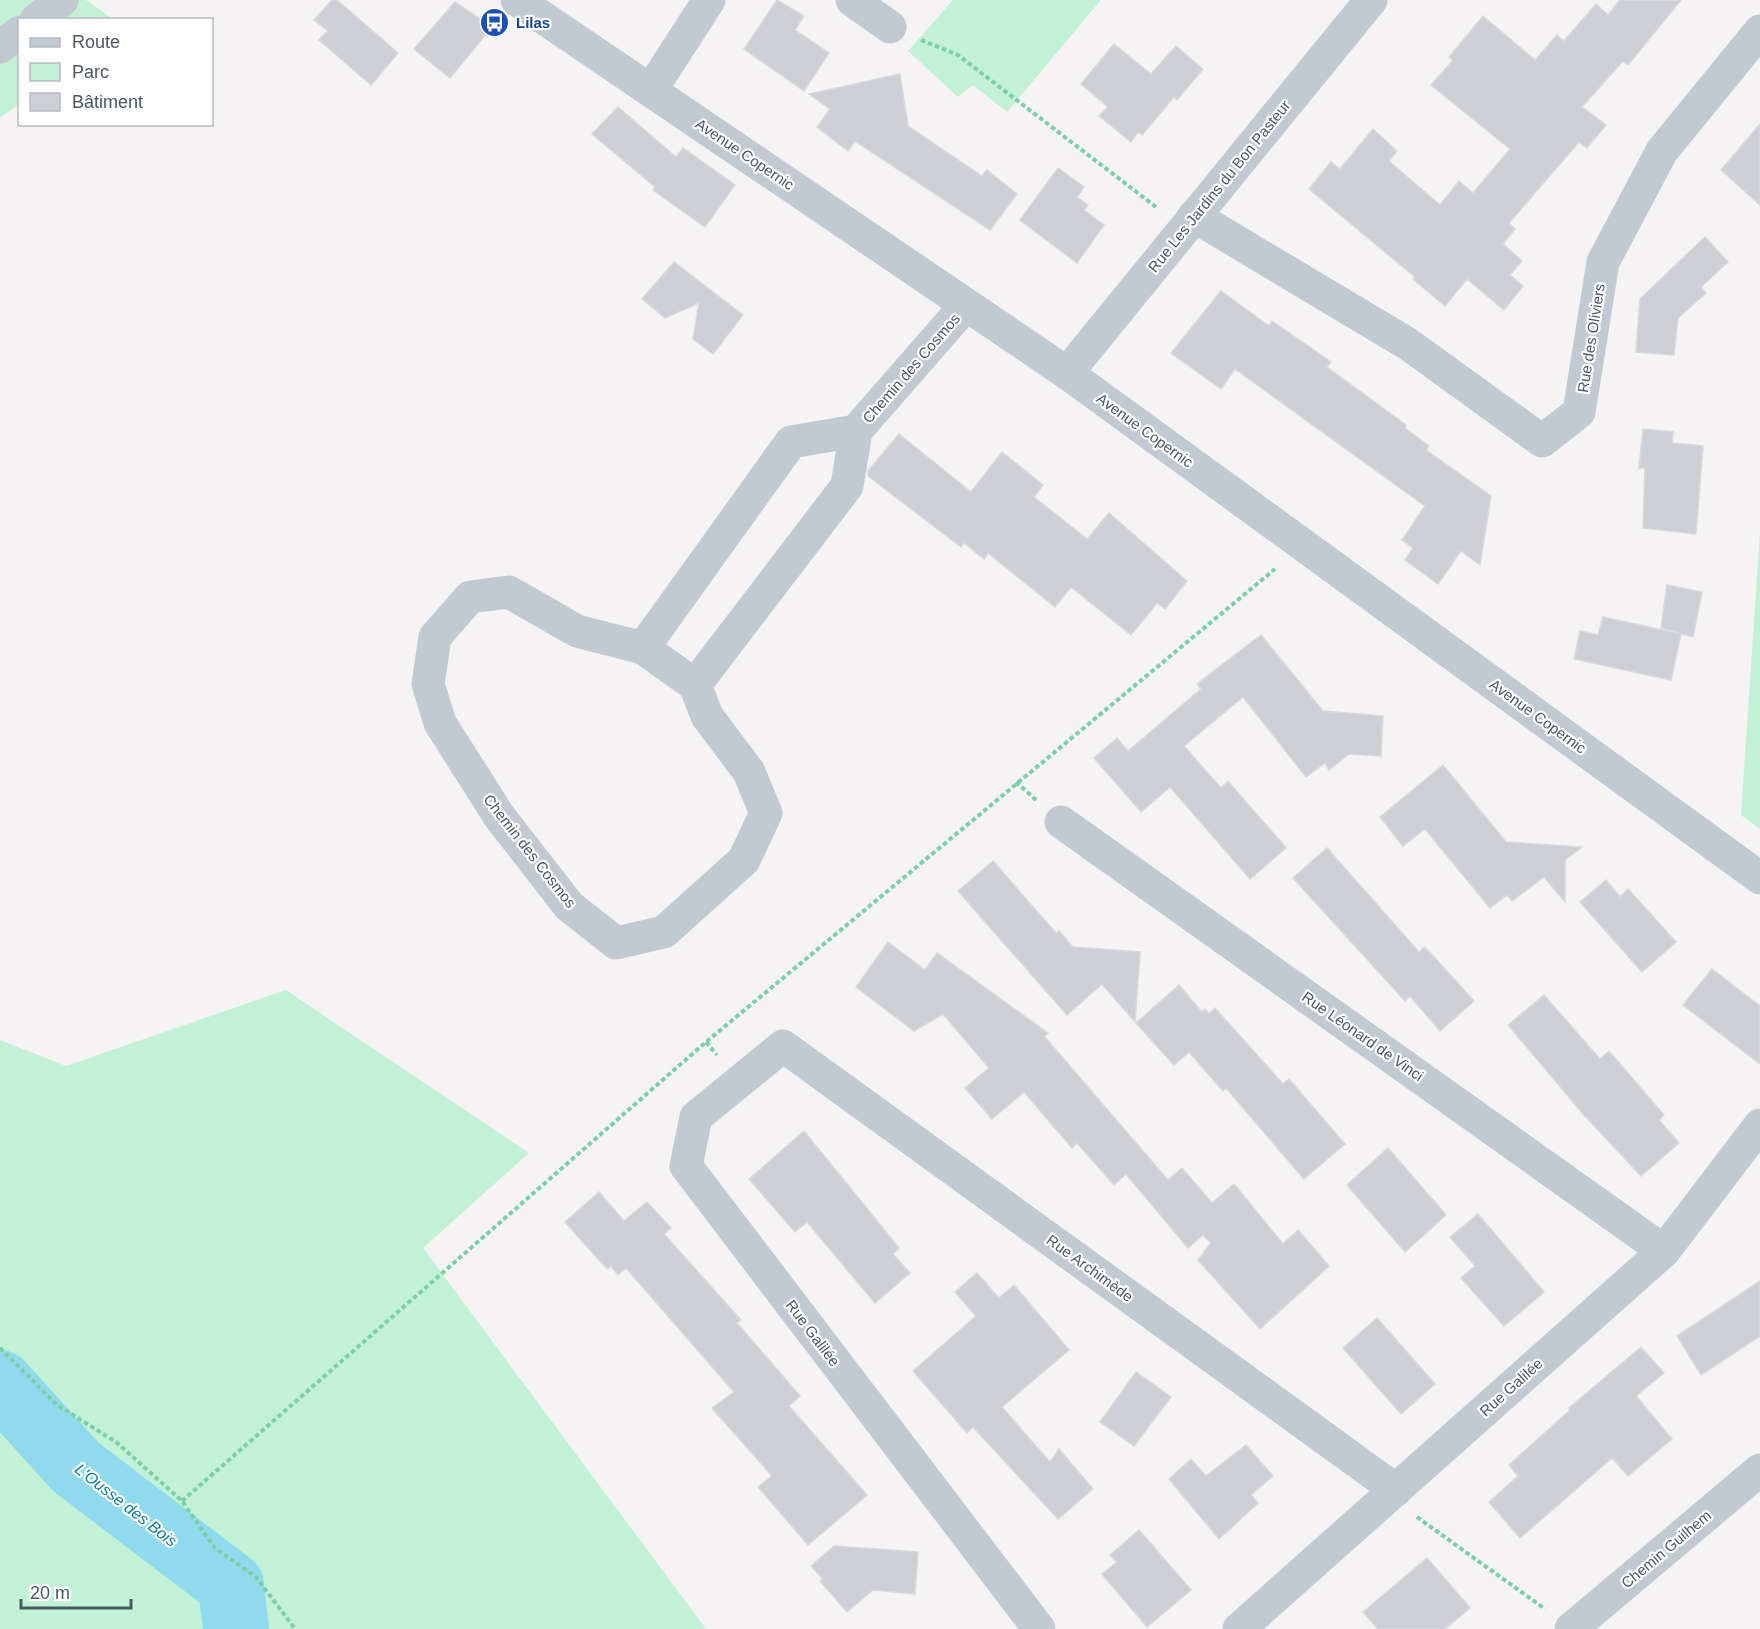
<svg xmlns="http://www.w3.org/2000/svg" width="1760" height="1629" viewBox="0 0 1760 1629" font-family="Arial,sans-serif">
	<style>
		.green { fill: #c3f1d5 }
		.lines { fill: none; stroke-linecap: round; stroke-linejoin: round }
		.river { stroke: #90daee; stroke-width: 66 }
		.building { fill: #cdcfd5; stroke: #d7d9de; stroke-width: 1.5 }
		.path { stroke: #7ad0a6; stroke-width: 4; stroke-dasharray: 4.5 3; stroke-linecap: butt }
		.minor { stroke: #c1cad2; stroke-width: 33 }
		.labels { text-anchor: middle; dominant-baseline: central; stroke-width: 4.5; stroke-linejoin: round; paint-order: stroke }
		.transit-label { font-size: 15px; font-weight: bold; fill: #164399; stroke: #fff; text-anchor: start }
		.street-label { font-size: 15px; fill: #4a5661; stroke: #fff }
		.water-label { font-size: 16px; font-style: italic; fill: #0c7c9b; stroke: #fff }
	</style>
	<rect width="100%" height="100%" fill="#f5f3f3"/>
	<g class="green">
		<path d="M 0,0 L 86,0 L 113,19 L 20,20 L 19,104 L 0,118 Z"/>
		<path d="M 953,0 L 1101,0 L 1007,112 L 973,85 L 958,97 L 908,51 Z"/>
		<path d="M 1760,532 L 1760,829 L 1741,815 Z"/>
		<path d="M 286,990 L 529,1153 L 423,1248 L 706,1629 L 0,1629 L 0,1040 L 66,1066 Z"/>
	</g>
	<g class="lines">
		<path class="river" d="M 0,1383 L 76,1467 L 231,1585 L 236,1629"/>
	</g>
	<g class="building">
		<path d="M 332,0 L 337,0 L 398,53 L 371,85 L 319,40 L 328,31 L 314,20 Z"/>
		<path d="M 777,0 L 804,16 L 795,30 L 829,53 L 804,91 L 744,49 Z"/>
		<path d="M 1620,0 L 1681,0 L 1628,65 L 1623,61 L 1582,107 L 1606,125 L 1587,148 L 1579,142 L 1509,223 L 1515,229 L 1503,244 L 1522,261 L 1510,275 L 1523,286 L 1504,310 L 1467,279 L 1445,306 L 1413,279 L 1415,277 L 1309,189 L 1331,162 L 1340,169 L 1373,129 L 1397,151 L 1389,161 L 1440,205 L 1459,181 L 1473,193 L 1510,149 L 1431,85 L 1453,60 L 1449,57 L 1483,16 L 1535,60 L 1557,35 L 1564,41 L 1596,4 L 1608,15 Z"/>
		<path d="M 455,2 L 492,27 L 450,78 L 414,49 Z"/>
		<path d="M 1114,44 L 1151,74 L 1176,46 L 1203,69 L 1177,100 L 1174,97 L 1142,135 L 1138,132 L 1131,142 L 1099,116 L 1108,107 L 1081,84 Z"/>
		<path d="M 900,74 L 908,126 L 982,176 L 987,170 L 1017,194 L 990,230 L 855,141 L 848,151 L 817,127 L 830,109 L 809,94 Z"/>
		<path d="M 618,107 L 676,157 L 683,148 L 735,185 L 705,227 L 653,190 L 655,187 L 592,134 Z"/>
		<path d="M 1760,124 L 1760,205 L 1721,170 Z"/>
		<path d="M 1058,168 L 1084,187 L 1077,197 L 1088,205 L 1084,210 L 1104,225 L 1077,263 L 1020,220 Z"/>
		<path d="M 1705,237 L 1728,262 L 1701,287 L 1706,293 L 1678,318 L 1674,355 L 1636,352 L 1640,299 Z"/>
		<path d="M 674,262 L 743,315 L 713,354 L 693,339 L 699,303 L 665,318 L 642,299 Z"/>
		<path d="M 1221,291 L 1269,326 L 1272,321 L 1331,362 L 1327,367 L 1406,425 L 1405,428 L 1429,446 L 1426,450 L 1491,496 L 1480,565 L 1461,551 L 1438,584 L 1405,560 L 1413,548 L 1402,540 L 1425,506 L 1235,369 L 1221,389 L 1171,353 Z"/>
		<path d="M 1643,429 L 1673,432 L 1672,443 L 1703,446 L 1696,534 L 1643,528 L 1645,468 L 1639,468 Z"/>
		<path d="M 899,434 L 971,492 L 1002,452 L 1043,485 L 1034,497 L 1087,539 L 1109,513 L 1187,581 L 1165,609 L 1157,603 L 1131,635 L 1071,587 L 1055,607 L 988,553 L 984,559 L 964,543 L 961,547 L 868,476 L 868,471 Z"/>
		<path d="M 1667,585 L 1702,592 L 1693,637 L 1661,628 Z"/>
		<path d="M 1603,617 L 1681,634 L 1671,680 L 1574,659 L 1580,631 L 1598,635 Z"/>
		<path d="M 1261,635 L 1323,711 L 1383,716 L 1381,756 L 1349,754 L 1329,770 L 1325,763 L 1306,777 L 1243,697 L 1184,746 L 1221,788 L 1228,781 L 1286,848 L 1250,879 L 1170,787 L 1141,812 L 1094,758 L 1117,738 L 1128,751 L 1201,689 L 1197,684 Z"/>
		<path d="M 1443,765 L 1506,842 L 1582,847 L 1565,860 L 1565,902 L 1544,877 L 1512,901 L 1507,895 L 1490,908 L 1425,829 L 1403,846 L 1380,817 Z"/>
		<path d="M 1327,848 L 1419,952 L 1425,947 L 1474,1001 L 1440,1031 L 1410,996 L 1405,1001 L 1293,878 Z"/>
		<path d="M 993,861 L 1056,933 L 1059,931 L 1073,947 L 1140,952 L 1135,1022 L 1102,984 L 1067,1015 L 958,891 Z"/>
		<path d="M 1606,880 L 1620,897 L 1628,889 L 1676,942 L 1642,972 L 1580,902 Z"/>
		<path d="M 888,942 L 925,970 L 937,953 L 1048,1033 L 1044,1036 L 1168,1180 L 1182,1168 L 1212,1203 L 1234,1184 L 1283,1244 L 1298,1230 L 1329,1266 L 1260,1329 L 1198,1260 L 1211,1243 L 1203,1235 L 1188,1248 L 1126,1174 L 1114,1185 L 1077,1143 L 1072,1148 L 1024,1092 L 992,1119 L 965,1088 L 989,1068 L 943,1014 L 914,1031 L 856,987 Z"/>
		<path d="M 1712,969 L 1760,1006 L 1760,1064 L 1683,1005 Z"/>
		<path d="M 1179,985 L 1202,1012 L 1205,1009 L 1209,1014 L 1215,1008 L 1283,1084 L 1289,1079 L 1345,1144 L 1304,1179 L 1226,1088 L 1223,1091 L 1189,1052 L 1174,1065 L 1136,1023 Z"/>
		<path d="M 1544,995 L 1600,1059 L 1609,1051 L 1664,1115 L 1659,1120 L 1679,1143 L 1641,1176 L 1584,1115 L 1508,1025 Z"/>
		<path d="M 804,1131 L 899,1248 L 893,1254 L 910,1273 L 875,1303 L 807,1222 L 795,1232 L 749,1179 Z"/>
		<path d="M 1388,1148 L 1446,1215 L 1405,1252 L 1347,1185 Z"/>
		<path d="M 599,1192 L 624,1221 L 647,1202 L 671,1228 L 664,1234 L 741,1320 L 737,1323 L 800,1396 L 789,1406 L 867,1495 L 808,1545 L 758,1487 L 772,1476 L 712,1408 L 734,1392 L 626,1268 L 618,1275 L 611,1266 L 607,1269 L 565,1222 Z"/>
		<path d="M 1478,1214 L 1544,1292 L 1504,1326 L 1461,1278 L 1475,1266 L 1450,1237 Z"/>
		<path d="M 977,1273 L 999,1298 L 1014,1285 L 1069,1350 L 1002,1407 L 1050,1462 L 1059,1449 L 1093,1489 L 1058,1519 L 973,1427 L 967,1433 L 913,1371 L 976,1316 L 955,1292 Z"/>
		<path d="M 1760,1281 L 1760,1336 L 1701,1375 L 1677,1336 Z"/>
		<path d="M 1377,1318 L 1435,1384 L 1401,1414 L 1343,1348 Z"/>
		<path d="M 1641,1347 L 1664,1373 L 1636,1396 L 1672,1439 L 1628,1476 L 1612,1458 L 1520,1538 L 1489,1502 L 1518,1476 L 1509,1465 L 1570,1410 L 1569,1408 Z"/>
		<path d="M 1136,1372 L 1171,1397 L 1134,1446 L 1100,1422 Z"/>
		<path d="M 1246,1445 L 1273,1476 L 1251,1495 L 1258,1503 L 1219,1539 L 1169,1479 L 1191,1459 L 1206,1476 Z"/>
		<path d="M 1139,1530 L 1191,1590 L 1147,1627 L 1102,1574 L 1117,1562 L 1110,1555 Z"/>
		<path d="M 834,1546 L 918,1552 L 915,1594 L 873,1590 L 847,1612 L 820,1581 L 823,1579 L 811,1566 Z"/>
		<path d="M 1427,1558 L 1470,1608 L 1445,1629 L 1378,1629 L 1363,1612 Z"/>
	</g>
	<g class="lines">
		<g class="path">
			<path d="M 921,40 L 958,55 L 1156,207"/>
			<path d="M 1016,782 L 1036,800"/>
			<path d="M 706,1042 L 717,1055"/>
			<path d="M 0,1348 L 57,1405 L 116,1442 L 182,1501 L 215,1548 L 256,1577 L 295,1629"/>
			<path d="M 182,1501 L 706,1042 L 1275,569"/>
			<path d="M 1417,1517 L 1545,1609"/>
		</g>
		<g class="minor">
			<path d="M 517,0 L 1067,373 L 1760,878"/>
			<path d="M 852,0 L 890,27"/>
			<path d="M 36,20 L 62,0"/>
			<path d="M 0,47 L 20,32"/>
			<path d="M 651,90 L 709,0"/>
			<path d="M 1194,216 L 1408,344 L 1542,441 L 1579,412 L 1603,262 L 1662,151 L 1760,31"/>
			<path d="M 1067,373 L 1371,0"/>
			<path d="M 509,592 L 577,631 L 643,648 L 695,685 L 707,716 L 749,772 L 766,813 L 744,860 L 664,932 L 616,943 L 569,906 L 499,816 L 440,723 L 428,684 L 435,637 L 470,597 Z"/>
			<path d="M 643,648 L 791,442 L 856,431"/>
			<path d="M 695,685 L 847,486 L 856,431 L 966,305"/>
			<path d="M 1061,822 L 1664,1251"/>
			<path d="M 1039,1629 L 686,1166 L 696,1117 L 783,1046 L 1396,1490"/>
			<path d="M 1239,1629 L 1664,1251 L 1760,1125"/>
			<path d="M 1571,1629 L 1760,1470"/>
		</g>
	</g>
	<defs>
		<symbol id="bus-disc" viewBox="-11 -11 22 22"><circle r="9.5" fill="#1a4fb4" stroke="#fff"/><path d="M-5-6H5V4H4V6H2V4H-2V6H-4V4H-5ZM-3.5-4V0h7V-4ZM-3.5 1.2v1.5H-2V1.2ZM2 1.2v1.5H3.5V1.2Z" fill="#fff"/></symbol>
	</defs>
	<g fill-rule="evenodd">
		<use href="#bus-disc" x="478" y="6" width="33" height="33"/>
	</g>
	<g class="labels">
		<g class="transit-label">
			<text x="516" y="22">Lilas</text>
		</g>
		<g class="street-label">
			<text transform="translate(745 154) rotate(34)">Avenue Copernic</text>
			<text transform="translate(1219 186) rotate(-51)">Rue Les Jardins du Bon Pasteur</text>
			<text transform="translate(1591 338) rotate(-81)">Rue des Oliviers</text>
			<text transform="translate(911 368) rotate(-49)">Chemin des Cosmos</text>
			<text transform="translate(1145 430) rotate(36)">Avenue Copernic</text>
			<text transform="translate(1538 716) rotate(36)">Avenue Copernic</text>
			<text transform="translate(530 851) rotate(52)">Chemin des Cosmos</text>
			<text transform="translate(1363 1036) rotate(35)">Rue Léonard de Vinci</text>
			<text transform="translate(1090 1268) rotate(36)">Rue Archimède</text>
			<text transform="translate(813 1333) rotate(53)">Rue Galilée</text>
			<text transform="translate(1511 1387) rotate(-42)">Rue Galilée</text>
			<text transform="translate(1666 1549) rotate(-40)">Chemin Guilhem</text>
		</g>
		<g class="water-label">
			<text transform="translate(126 1505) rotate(38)">L'Ousse des Bois</text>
		</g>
	</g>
	<rect x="18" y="18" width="195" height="108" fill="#ffffff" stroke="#b7bbc0" stroke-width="1.5"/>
	<rect x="30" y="38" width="30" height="9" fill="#c1cad2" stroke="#b7bbc0" stroke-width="1.5"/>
	<text x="72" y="48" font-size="18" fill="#4a5661">Route</text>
	<rect x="30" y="63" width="30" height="18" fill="#c3f1d5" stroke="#b7bbc0" stroke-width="1.5"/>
	<text x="72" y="78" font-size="18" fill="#4a5661">Parc</text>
	<rect x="30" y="93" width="30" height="18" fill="#cdcfd5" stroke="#b7bbc0" stroke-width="1.5"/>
	<text x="72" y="108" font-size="18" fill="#4a5661">Bâtiment</text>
	<path d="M21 1599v9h110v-9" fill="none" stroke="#4a5661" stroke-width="3"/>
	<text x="30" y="1599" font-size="18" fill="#4a5661" stroke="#ffffff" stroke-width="4.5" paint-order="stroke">20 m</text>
</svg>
